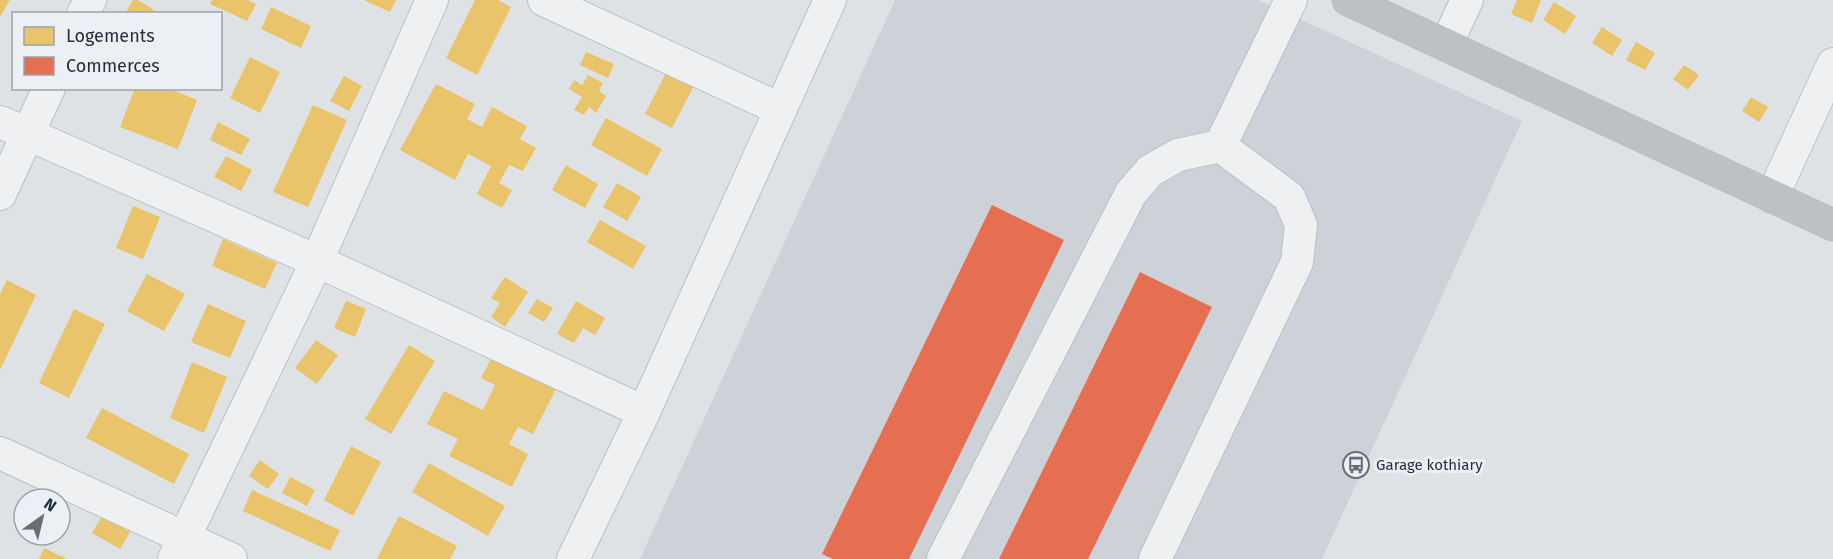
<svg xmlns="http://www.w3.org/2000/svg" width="1833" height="559" viewBox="0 0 1833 559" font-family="'Fira Sans',sans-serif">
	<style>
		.built { fill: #cdd1d8 }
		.homes { fill: #e9c46a }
		.shops { fill: #e76f51 }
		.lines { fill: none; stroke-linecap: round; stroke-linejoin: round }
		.minor-casing { stroke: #bdc0c3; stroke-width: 34 }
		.minor { stroke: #eff0f2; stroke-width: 32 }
		.secondary { stroke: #bdc0c5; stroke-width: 33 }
		.labels { text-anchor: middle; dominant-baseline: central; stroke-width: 6; stroke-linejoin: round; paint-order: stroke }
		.poi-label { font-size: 15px; fill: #262f3e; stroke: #ecf0f5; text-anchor: start }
	</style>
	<rect width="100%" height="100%" fill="#dfe2e5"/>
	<path class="built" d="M 895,0 L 1258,0 L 1522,121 L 1322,559 L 640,559 Z"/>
	<g class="homes">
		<path d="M 0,0 L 10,0 L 0,17 Z"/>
		<path d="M 133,0 L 138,0 L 160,14 L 125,14 Z"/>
		<path d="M 212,0 L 248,0 L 256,4 L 247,21 L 210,4 Z"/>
		<path d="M 364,0 L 396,0 L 390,12 Z"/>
		<path d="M 475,0 L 498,0 L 511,7 L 477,75 L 446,58 Z"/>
		<path d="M 1517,0 L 1541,0 L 1532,23 L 1511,14 Z"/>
		<path d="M 1554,2 L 1576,16 L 1565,34 L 1543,20 Z"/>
		<path d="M 271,7 L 311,26 L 301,48 L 261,29 Z"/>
		<path d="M 1602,27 L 1622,40 L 1612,56 L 1592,43 Z"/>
		<path d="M 1636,42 L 1655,53 L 1645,70 L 1626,60 Z"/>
		<path d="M 586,52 L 614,64 L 608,78 L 580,65 Z"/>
		<path d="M 250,57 L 280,72 L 260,113 L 230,98 Z"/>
		<path d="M 671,63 L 698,78 L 672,128 L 645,114 Z"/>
		<path d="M 1684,65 L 1699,75 L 1688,90 L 1673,79 Z"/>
		<path d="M 588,75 L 603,83 L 599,91 L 606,96 L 596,113 L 589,107 L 584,115 L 574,110 L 582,97 L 569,89 L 574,80 L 582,85 Z"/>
		<path d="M 344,76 L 362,86 L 349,111 L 330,101 Z"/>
		<path d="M 436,84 L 475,104 L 467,119 L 482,127 L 492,107 L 527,126 L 520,139 L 536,148 L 523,171 L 509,165 L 499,183 L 512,190 L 502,208 L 477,194 L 491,166 L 468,154 L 455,180 L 400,150 Z"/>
		<path d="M 135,88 L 168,88 L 197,100 L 178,149 L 120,127 Z"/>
		<path d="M 1751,97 L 1768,107 L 1759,122 L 1742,111 Z"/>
		<path d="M 313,105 L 347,120 L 308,207 L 273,192 Z"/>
		<path d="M 606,118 L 662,149 L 647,176 L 591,145 Z"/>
		<path d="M 218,122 L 250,139 L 241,155 L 210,140 Z"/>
		<path d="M 226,156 L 252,170 L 241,191 L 214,177 Z"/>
		<path d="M 566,165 L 598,184 L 585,208 L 552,190 Z"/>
		<path d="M 617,183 L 641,197 L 627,221 L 603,207 Z"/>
		<path d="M 133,206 L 160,217 L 143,259 L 116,248 Z"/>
		<path d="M 600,220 L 646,246 L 633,269 L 587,242 Z"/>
		<path d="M 223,239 L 277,263 L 265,289 L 212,266 Z"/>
		<path d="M 147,274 L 185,294 L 164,331 L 127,311 Z"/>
		<path d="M 505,277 L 528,292 L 505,327 L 491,317 L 500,303 L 491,298 Z"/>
		<path d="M 7,280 L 36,295 L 0,370 L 0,294 Z"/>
		<path d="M 537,299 L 553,308 L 544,322 L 528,313 Z"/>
		<path d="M 346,301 L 366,309 L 355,337 L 334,328 Z"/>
		<path d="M 576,301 L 605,318 L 595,335 L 583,328 L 574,343 L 557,334 Z"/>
		<path d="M 208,304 L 246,321 L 230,358 L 191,342 Z"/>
		<path d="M 74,309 L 105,324 L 69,398 L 39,383 Z"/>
		<path d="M 316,340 L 338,355 L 317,384 L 295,368 Z"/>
		<path d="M 409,345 L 435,361 L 391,434 L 365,419 Z"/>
		<path d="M 492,357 L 556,389 L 533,434 L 518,427 L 509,444 L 528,454 L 512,487 L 449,456 L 458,439 L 427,424 L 444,391 L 483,410 L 495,385 L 481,378 Z"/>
		<path d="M 192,362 L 227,377 L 204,433 L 170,418 Z"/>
		<path d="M 102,408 L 189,454 L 174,484 L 86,438 Z"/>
		<path d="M 351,446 L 381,462 L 353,516 L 324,500 Z"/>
		<path d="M 260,460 L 279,474 L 268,489 L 249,476 Z"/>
		<path d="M 429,463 L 505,506 L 488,536 L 412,492 Z"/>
		<path d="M 290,477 L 315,490 L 307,506 L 282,493 Z"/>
		<path d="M 252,490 L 340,530 L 330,551 L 243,511 Z"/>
		<path d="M 102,516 L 130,532 L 120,549 L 92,533 Z"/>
		<path d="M 399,516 L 457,546 L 450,559 L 377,559 Z"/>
		<path d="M 44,548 L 67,559 L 39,559 Z"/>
	</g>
	<g class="shops">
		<path d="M 992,205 L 1064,240 L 909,559 L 833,559 L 822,554 Z"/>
		<path d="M 1140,272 L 1212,307 L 1088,559 L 999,559 Z"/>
	</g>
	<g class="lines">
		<defs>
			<g id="minor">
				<path d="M 544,0 L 780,109"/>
				<path d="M 83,14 L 90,0"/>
				<path d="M 1446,45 L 1467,0"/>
				<path d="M 0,122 L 317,261 L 644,412"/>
				<path d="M 0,194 L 49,88"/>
				<path d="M 1772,197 L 1833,64"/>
				<path d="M 0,453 L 231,559"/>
				<path d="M 174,559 L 317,261 L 432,0"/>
				<path d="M 573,559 L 644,412 L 830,0"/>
				<path d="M 943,559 L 1131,193 L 1150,171 L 1178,155 L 1220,146 L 1291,0"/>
				<path d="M 1155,559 L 1297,262 L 1301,225 L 1289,197 L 1220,146"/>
			</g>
		</defs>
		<use href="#minor" class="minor-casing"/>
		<use href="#minor" class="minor"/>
		<path class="secondary" d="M 1348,0 L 1833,225"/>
	</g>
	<defs>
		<symbol id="bus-ring" viewBox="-11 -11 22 22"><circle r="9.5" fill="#ecf0f5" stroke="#676e78" stroke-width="1.5"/><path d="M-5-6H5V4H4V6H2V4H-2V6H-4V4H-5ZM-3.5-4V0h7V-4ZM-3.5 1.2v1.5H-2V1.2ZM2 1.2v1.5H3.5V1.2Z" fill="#676e78"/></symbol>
	</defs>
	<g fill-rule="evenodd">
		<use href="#bus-ring" x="1341" y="450" width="30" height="30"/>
	</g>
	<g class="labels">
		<g class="poi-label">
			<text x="1376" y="465">Garage kothiary</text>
		</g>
	</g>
	<rect x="12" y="12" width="210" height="78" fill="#ecf0f5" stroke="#9da3ac" stroke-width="1.5"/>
	<rect x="24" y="27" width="30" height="18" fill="#e9c46a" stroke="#9da3ac" stroke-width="1.5"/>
	<text x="66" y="42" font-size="18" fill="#262f3e">Logements</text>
	<rect x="24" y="57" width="30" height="18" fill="#e76f51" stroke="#9da3ac" stroke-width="1.5"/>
	<text x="66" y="72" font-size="18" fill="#262f3e">Commerces</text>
	<g transform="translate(42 517) rotate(34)"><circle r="28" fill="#ecf0f5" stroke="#9da3ac" stroke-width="1.5"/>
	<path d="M0-4.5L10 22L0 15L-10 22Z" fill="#676e78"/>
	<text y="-9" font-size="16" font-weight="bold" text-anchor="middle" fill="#262f3e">N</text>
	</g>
</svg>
